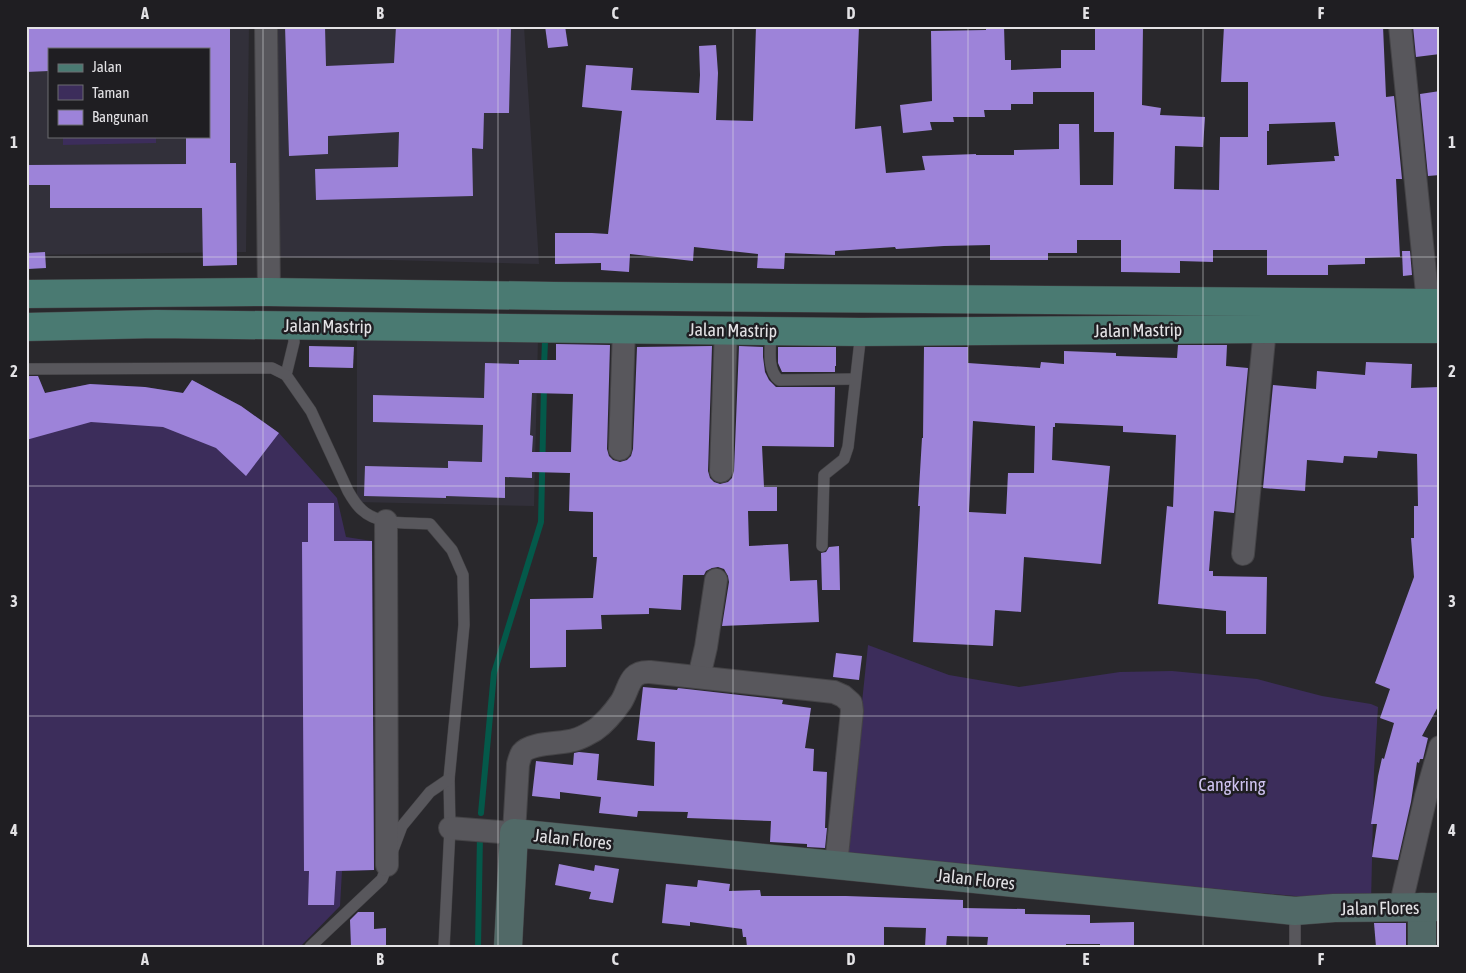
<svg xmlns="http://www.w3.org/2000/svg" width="1466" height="973" viewBox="0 0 1466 973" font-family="'Asap Condensed',sans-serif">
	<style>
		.built { fill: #32303a; fill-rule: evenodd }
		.green { fill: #3c2d5b }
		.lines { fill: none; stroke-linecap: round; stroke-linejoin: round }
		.stream { stroke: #04594a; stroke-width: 6 }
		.building { fill: #9d83d9; fill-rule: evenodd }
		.lane-casing { stroke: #444346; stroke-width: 12 }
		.street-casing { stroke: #444346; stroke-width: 24 }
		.secondary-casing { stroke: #444346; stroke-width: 29 }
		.primary-casing { stroke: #444346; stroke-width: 29 }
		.lane { stroke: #58575c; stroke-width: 11 }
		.street { stroke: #58575c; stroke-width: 22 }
		.secondary { stroke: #516967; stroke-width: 28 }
		.primary { stroke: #4a7a72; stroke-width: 28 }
		.grid { fill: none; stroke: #e3e2e5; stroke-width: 1; stroke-opacity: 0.55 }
		.labels { text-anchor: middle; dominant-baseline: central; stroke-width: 5; stroke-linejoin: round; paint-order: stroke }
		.street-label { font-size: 18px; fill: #e3e2e5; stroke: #1f1e22 }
		.park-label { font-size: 18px; fill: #cfc3f0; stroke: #1f1e22 }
		.neatline { fill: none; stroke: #e3e2e5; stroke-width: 2 }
		.grid-label { font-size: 16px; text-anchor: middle; font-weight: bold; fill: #e3e2e5 }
	</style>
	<rect width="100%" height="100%" fill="#29282c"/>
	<g class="built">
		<path d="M 26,26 L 249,26 L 246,252 L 26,255 ZM 49,49 L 209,49 L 209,136 L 49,136 Z"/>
		<path d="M 278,26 L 524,26 L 539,264 L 278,257 Z"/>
		<path d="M 538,339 L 534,506 L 357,502 L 357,340 Z"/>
	</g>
	<g class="green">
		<path d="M 63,136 L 156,136 L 156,143 L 63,145 Z"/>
		<path d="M 38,376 L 45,393 L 90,384 L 145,387 L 183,393 L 192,380 L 241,406 L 279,433 L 337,498 L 346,537 L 372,541 L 374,870 L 342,871 L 340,906 L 300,947 L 26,947 L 26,382 Z"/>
		<path d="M 868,645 L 949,675 L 1019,687 L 1120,672 L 1172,671 L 1257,679 L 1322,696 L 1371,704 L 1378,707 L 1374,771 L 1371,903 L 846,855 Z"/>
	</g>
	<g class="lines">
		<g class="stream">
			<path d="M 544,367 L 545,341"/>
			<path d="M 481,813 L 494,673 L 541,522 L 544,387"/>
			<path d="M 478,947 L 480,835"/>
		</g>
	</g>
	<g class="building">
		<path d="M 26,26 L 230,26 L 230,163 L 236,163 L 237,265 L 203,266 L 202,208 L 50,208 L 50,185 L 26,185 L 26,165 L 186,164 L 186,136 L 209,136 L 209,49 L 49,49 L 49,71 L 26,72 Z"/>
		<path d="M 285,26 L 325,26 L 326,66 L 394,63 L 396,26 L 511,26 L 509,113 L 484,113 L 483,149 L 472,148 L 473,196 L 316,200 L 315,169 L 398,167 L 399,132 L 328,136 L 328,154 L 289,156 Z"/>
		<path d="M 545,26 L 565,26 L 568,46 L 548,48 Z"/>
		<path d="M 756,26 L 859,26 L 855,129 L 881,126 L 886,173 L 925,170 L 922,156 L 976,154 L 976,155 L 1014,155 L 1014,150 L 1059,149 L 1059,124 L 1079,124 L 1080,185 L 1113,185 L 1114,132 L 1094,132 L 1094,92 L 1033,92 L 1033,104 L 1011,104 L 1011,110 L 984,110 L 985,117 L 953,117 L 954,122 L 930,122 L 932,130 L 903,133 L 900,105 L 932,101 L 931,31 L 986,30 L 986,26 L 1004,26 L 1005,60 L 1011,60 L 1011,70 L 1061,68 L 1061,50 L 1095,50 L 1095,26 L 1143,26 L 1142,105 L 1161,108 L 1160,115 L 1205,117 L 1203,147 L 1175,146 L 1174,189 L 1219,190 L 1220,137 L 1248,137 L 1248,82 L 1221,82 L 1224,26 L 1275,26 L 1275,28 L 1310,28 L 1310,26 L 1383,26 L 1386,97 L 1394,96 L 1402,179 L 1396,179 L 1400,257 L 1365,258 L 1365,264 L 1328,265 L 1328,275 L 1267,275 L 1267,250 L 1213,250 L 1213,262 L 1180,261 L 1180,273 L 1121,272 L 1121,240 L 1077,240 L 1077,253 L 1048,253 L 1048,260 L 990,260 L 990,245 L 944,246 L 896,249 L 895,247 L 835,251 L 835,255 L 785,253 L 784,269 L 757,268 L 758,254 L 694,247 L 693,261 L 630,254 L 629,272 L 601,270 L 601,263 L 555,264 L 555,233 L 592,233 L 608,234 L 622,111 L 582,107 L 586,65 L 633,68 L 631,90 L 699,93 L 700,75 L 699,46 L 716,45 L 718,73 L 716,120 L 753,121 ZM 1335,122 L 1339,156 L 1334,156 L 1335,161 L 1267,165 L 1267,131 L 1269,131 L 1269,124 Z"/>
		<path d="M 1413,26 L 1440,26 L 1440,54 L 1416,57 Z"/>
		<path d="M 1440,91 L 1440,175 L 1428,176 L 1420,94 Z"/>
		<path d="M 1402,251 L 1410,251 L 1412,275 L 1403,276 Z"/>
		<path d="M 45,252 L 46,268 L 28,269 L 27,253 Z"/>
		<path d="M 556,344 L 610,345 L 607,449 L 609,456 L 613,460 L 620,462 L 627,460 L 631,456 L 633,449 L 637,347 L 712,346 L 708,471 L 710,478 L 714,482 L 720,484 L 728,482 L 732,478 L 734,471 L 739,346 L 763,347 L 763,357 L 765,372 L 769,380 L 776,387 L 835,387 L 834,447 L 762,446 L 764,487 L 777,487 L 777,511 L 748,511 L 749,546 L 788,544 L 790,581 L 817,580 L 819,622 L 722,626 L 729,582 L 728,576 L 724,569 L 718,567 L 712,568 L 706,571 L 704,575 L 683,575 L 681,610 L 649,608 L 649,614 L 601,615 L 602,629 L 566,630 L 566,667 L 530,668 L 530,599 L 593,598 L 597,557 L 593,557 L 593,512 L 569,511 L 570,473 L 532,472 L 532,478 L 505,477 L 505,498 L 446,496 L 446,498 L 364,496 L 365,466 L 448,468 L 448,461 L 482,462 L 483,425 L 373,422 L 373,395 L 484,398 L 485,363 L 519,364 L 519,360 L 556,360 ZM 532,393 L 573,394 L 571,452 L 532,452 L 533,436 L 530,435 Z"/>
		<path d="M 1178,345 L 1227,345 L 1226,366 L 1248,368 L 1234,513 L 1214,511 L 1209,571 L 1213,571 L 1213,576 L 1267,577 L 1266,634 L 1226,634 L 1226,611 L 1158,604 L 1167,506 L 1173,507 L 1176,435 L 1123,432 L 1123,426 L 1055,423 L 1055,427 L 1053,427 L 1052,460 L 1110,466 L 1101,564 L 1024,557 L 1021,612 L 995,610 L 993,646 L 913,642 L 920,506 L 918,506 L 922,438 L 923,438 L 924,347 L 968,347 L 968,363 L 1040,368 L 1041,362 L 1064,364 L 1064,351 L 1116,353 L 1116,356 L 1177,358 ZM 973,421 L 1035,426 L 1034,473 L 1008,473 L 1006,514 L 969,512 Z"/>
		<path d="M 309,346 L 354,347 L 353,368 L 309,367 Z"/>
		<path d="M 778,347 L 836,347 L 836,366 L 835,366 L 835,372 L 782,372 L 778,363 Z"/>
		<path d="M 1366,362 L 1412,364 L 1411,388 L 1440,387 L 1440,703 L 1422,736 L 1428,738 L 1423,759 L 1420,759 L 1419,763 L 1417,762 L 1411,802 L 1398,860 L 1372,857 L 1377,824 L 1371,824 L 1378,776 L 1382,758 L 1384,759 L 1394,723 L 1380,718 L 1390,689 L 1375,683 L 1414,577 L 1411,538 L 1414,538 L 1414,506 L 1418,506 L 1417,454 L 1378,451 L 1377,458 L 1344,456 L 1343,463 L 1307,460 L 1305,491 L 1263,488 L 1273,385 L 1316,389 L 1317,371 L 1365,375 Z"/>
		<path d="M 26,376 L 38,376 L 45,393 L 90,384 L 145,387 L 183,393 L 192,380 L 241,406 L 279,433 L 246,476 L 216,448 L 163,427 L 91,422 L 26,440 Z"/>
		<path d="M 308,503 L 334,503 L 334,541 L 372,541 L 374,870 L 336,871 L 334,905 L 308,905 L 309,871 L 304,871 L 302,542 L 308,542 Z"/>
		<path d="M 839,546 L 840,590 L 822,590 L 821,553 L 826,552 L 829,547 Z"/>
		<path d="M 836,653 L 862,656 L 859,680 L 833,677 Z"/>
		<path d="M 643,687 L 677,690 L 678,688 L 783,700 L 782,704 L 811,708 L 805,748 L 814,749 L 813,771 L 827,772 L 825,828 L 827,828 L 825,848 L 807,847 L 807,844 L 770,842 L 771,821 L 687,818 L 688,812 L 638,811 L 637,817 L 599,813 L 601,797 L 560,792 L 560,799 L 532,796 L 536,761 L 573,765 L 574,753 L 579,752 L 599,754 L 597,780 L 654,786 L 655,742 L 637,740 Z"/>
		<path d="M 559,864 L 594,871 L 595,865 L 619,869 L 613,903 L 589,899 L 591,892 L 555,885 Z"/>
		<path d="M 698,880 L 730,884 L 729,891 L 760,890 L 761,896 L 846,896 L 963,900 L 963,908 L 1025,909 L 1025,914 L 1090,915 L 1090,923 L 1134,922 L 1134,947 L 1100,947 L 1100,944 L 1066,944 L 1066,947 L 987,947 L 988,937 L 947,936 L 946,947 L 925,947 L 926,928 L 884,927 L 884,947 L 863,947 L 863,945 L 747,947 L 746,937 L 743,937 L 742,929 L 690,922 L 690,926 L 662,923 L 666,884 L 697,887 Z"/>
		<path d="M 358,912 L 374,912 L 374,929 L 386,928 L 386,947 L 351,947 L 350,920 Z"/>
		<path d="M 1374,923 L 1406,923 L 1406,947 L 1376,947 Z"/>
	</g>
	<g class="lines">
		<defs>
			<g id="lane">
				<path d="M 293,325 L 294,342 L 286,375 L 311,411 L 348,491 C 352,498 356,505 362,510 C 379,526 408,522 430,524 L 452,550 L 463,575 L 464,625 L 449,779 L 450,828 L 444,947"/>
				<path d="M 771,330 C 771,345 766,370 779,380 L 855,379"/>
				<path d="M 26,369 L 272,368 L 286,375"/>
				<path d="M 822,546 L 824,475 L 844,459 L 848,447 L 861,332"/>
				<path d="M 310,947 L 382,879 L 402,826 L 430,792 L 449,779"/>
				<path d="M 1295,947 L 1295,911"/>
			</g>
			<g id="street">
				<path d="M 266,26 L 269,292"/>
				<path d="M 1400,26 L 1428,303"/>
				<path d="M 620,449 L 624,329"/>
				<path d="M 721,471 L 726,329"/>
				<path d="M 386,521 L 387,865"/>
				<path d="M 1243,554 L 1265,329"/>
				<path d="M 699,677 L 706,647 L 716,580"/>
				<path d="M 450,828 L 514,833 L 518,764 C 519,761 520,756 522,753 C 531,742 561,744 574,740 C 582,738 588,734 595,730 C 605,723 614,712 621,702 C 630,688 628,671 650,672 L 834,692 L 843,696 L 851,703 L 852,711 L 836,865"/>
				<path d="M 1400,908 L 1426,796 L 1440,747"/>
			</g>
			<g id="secondary">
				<path d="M 1422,907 L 1422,947"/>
				<path d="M 508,947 L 514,833 L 1295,911 L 1334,908 L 1440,907"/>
			</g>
			<g id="primary">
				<path d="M 26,294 L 269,292 L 554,296 L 1440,303"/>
				<path d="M 26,327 L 156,324 L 861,332 L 1265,329 L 1440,329"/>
			</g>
		</defs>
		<use href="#lane" class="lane-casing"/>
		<use href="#street" class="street-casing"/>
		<use href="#secondary" class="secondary-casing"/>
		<use href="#primary" class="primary-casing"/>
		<use href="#lane" class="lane"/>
		<use href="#street" class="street"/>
		<use href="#secondary" class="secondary"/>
		<use href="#primary" class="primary"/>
	</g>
	<path class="grid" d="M 263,26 L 263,947M 498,26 L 498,947M 733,26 L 733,947M 968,26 L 968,947M 1203,26 L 1203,947M 26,257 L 1440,257M 26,486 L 1440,486M 26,716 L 1440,716"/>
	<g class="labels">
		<g class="street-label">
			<text transform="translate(328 326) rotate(1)">Jalan Mastrip</text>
			<text transform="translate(733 330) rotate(1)">Jalan Mastrip</text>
			<text transform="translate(1138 330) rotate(-1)">Jalan Mastrip</text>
			<text transform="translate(573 839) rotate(6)">Jalan Flores</text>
			<text transform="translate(976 879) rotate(6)">Jalan Flores</text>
			<text transform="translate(1380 908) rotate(-1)">Jalan Flores</text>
		</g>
		<g class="park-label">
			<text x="1232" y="784">Cangkring</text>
		</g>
	</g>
	<rect width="1466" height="973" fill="none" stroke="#1f1e22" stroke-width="55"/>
	<rect x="48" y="48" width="162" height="90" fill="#1f1e22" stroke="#6d6c70"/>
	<rect x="58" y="64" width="25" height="8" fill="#4a7a72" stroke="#6d6c70"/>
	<text x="92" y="72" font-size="15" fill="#e3e2e5">Jalan</text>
	<rect x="58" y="85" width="25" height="15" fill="#3c2d5b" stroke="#6d6c70"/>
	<text x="92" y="98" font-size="15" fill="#e3e2e5">Taman</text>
	<rect x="58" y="110" width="25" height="15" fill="#9d83d9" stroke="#6d6c70"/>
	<text x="92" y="122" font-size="15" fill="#e3e2e5">Bangunan</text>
	<rect x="28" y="28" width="1410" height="918" class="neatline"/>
	<g class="grid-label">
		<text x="145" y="19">A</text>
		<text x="380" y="19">B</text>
		<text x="615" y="19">C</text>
		<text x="851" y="19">D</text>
		<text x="1086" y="19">E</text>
		<text x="1321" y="19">F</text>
		<text x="14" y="148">1</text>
		<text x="1452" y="148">1</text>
		<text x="14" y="377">2</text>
		<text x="1452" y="377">2</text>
		<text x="14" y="607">3</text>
		<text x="1452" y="607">3</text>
		<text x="14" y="836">4</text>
		<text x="1452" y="836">4</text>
		<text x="145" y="965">A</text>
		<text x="380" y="965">B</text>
		<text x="615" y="965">C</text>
		<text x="851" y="965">D</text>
		<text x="1086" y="965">E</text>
		<text x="1321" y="965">F</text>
	</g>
</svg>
